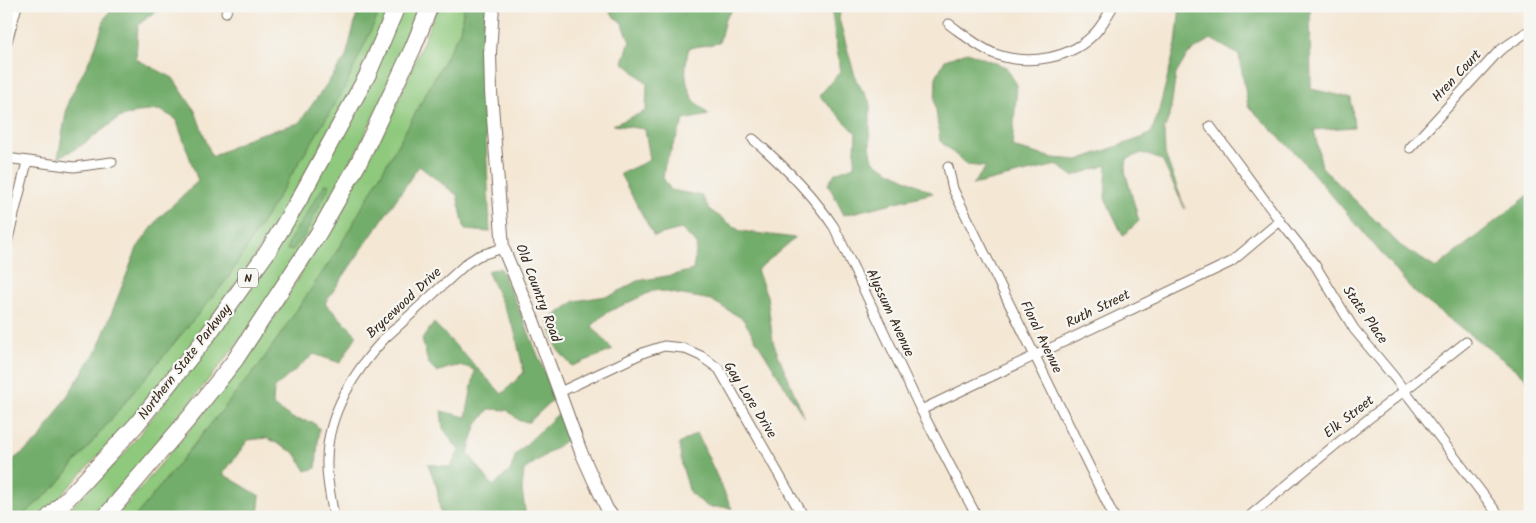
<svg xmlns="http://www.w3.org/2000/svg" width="1536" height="523" viewBox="0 0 1536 523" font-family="Kalam,sans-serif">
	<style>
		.green { fill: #8fc97d; stroke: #657a4e }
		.forest { fill: #73ad6c; stroke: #576c45 }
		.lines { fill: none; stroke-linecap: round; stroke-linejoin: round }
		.street-casing { stroke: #7c6c5e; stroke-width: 11 }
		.secondary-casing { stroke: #7c6c5e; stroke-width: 14 }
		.highway-casing { stroke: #7c6c5e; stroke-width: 18 }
		.street { stroke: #fff; stroke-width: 9 }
		.secondary { stroke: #fff; stroke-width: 12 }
		.highway { stroke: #fff; stroke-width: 16 }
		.labels { text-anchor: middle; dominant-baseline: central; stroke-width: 4.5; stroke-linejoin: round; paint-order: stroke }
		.shield { fill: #f6f6f2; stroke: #73675e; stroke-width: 1 }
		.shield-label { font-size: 12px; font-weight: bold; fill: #3b2a1e }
		.street-label { font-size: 14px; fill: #3b2a1e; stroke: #f6f6f2 }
	</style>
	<rect width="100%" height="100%" fill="#f6f6f2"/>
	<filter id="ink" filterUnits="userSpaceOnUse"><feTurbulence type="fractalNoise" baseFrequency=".02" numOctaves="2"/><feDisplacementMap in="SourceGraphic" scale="10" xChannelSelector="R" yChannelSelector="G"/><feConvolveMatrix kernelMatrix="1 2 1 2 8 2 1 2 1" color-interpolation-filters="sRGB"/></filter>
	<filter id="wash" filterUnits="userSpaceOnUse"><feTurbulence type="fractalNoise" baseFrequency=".0096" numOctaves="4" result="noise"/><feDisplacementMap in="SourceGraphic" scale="20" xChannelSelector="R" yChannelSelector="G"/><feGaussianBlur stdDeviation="1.12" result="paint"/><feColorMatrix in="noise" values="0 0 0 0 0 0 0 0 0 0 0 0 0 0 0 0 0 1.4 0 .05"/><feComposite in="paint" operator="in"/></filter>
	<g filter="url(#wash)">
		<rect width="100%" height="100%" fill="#f4e7d4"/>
		<g class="green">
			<path d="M 382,6 L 390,6 L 355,86 L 298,186 L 249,266 L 194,341 L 113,440 L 41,517 L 21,517 L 55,487 L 228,278 L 343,91 Z"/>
			<path d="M 403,6 L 424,6 L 382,99 L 331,203 L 248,330 L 142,463 L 89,517 L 62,517 L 125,453 L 229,318 Z"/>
			<path d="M 438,6 L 464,6 L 460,31 L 414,116 L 339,248 L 263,360 L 135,517 L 116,517 L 218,396 L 278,313 L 389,123 Z"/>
		</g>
		<g class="forest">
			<path d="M 114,6 L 162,6 L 138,25 L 136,59 L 173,78 L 195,111 L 212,157 L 253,136 L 299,123 L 346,57 L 359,6 L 382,6 L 343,91 L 228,278 L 55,487 L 21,517 L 6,517 L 6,465 L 39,440 L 98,348 L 137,248 L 160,217 L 198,181 L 176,119 L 160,110 L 138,112 L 119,118 L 82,145 L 58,158 L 68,102 L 94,51 L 105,18 Z"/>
			<path d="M 464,6 L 488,6 L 482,47 L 490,232 L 465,230 L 457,195 L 419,166 L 325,303 L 357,335 L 340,363 L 314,354 L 274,388 L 273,406 L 294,419 L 313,422 L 319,428 L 316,468 L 306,471 L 295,453 L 267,438 L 248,440 L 223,474 L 260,496 L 258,517 L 135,517 L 263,360 L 339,248 L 414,116 L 460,31 Z"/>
			<path d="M 622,6 L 735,6 L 725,19 L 719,43 L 689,48 C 684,65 684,85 694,100 C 698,105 705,110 709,115 L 684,120 L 665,164 L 663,178 L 671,190 L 702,196 L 710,210 L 740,231 L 795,238 L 757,270 L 767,296 L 773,342 L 804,417 L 743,319 L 711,300 L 655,290 L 606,313 L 592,326 L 613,350 L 572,366 L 558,350 L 548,321 L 575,301 L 612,295 L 637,281 L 673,275 L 693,270 L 697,244 L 681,229 L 654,236 L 620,174 L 650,160 L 645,129 L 613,125 L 646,111 L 647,83 L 623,62 L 630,41 L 622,23 L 609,12 Z"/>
			<path d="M 831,6 L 841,6 L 839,19 L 856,80 L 870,102 L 870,146 L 873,161 L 888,170 L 933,193 L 844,215 L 828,184 L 835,173 L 854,166 L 856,133 L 819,96 L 840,72 Z"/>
			<path d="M 1180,6 L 1310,6 L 1311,89 L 1351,98 L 1354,127 L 1314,130 L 1322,167 L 1401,246 L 1436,268 L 1530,194 L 1530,384 L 1523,375 L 1414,292 L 1300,158 L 1248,106 L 1239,55 L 1211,39 L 1188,54 L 1176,74 L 1170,114 L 1164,130 L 1165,154 L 1185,209 L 1162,160 L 1142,153 L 1127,159 L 1125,171 L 1139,221 L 1123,236 L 1105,198 L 1107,165 L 1073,176 L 1057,165 L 972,185 L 986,167 L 967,165 L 940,141 L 935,103 L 936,77 L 945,60 L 967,52 L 1006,67 L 1017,85 L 1012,147 L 1053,158 L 1078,160 L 1144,137 L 1151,133 L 1158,114 L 1176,44 Z"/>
			<path d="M 325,184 L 330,185 L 304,237 L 292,250 L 287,250 L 289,241 Z"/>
			<path d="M 500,268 L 520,311 L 555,398 L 529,422 L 520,421 L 507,410 L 489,409 L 476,426 L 468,453 L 493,486 L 510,471 L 516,454 L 559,413 L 568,439 L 524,470 L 522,490 L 526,517 L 441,517 L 437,488 L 428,464 L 450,467 L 459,451 L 443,428 L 441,411 L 466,417 L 475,371 C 462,362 451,367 437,372 L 428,363 L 422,339 L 434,323 L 502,394 L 524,372 L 514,329 L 487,271 Z"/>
			<path d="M 697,433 L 732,509 L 727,507 L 708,507 L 690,493 L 682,466 L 679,444 Z"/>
		</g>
	</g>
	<g filter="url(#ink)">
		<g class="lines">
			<defs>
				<g id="street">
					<path d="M 226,12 L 228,6"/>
					<path d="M 949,24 C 964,35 978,47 995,54 C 1028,66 1072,59 1096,32 C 1103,24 1108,15 1113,6"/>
					<path d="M 6,45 L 17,6"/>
					<path d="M 1210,126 L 1280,221 L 1315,265 L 1354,329 L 1394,377 L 1500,517"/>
					<path d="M 753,139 C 783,165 812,194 834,227 L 921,410 L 977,517"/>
					<path d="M 1410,148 L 1499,51 L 1530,30"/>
					<path d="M 6,158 L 74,167 L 112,162"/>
					<path d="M 948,167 L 953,189 L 1114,517"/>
					<path d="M 6,247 L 27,162"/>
					<path d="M 560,392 L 645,352 L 664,346 L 683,348 L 701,356 L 719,369 L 803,517"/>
					<path d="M 921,410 L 1231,262 L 1280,221"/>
					<path d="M 1251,515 L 1334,446 L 1466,342"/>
					<path d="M 334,517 C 331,498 326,479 327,460 C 327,414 355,370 385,338 L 467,263 L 478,256 L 503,248"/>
				</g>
				<path id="secondary" d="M 493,6 L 490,53 L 491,92 L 503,248 L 533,320 L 581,452 L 594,481 L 607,509 L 613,517"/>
				<g id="highway">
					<path d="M 49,517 L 72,494 L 136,425 L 204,340 L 268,251 L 300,198 L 368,74 L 397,6"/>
					<path d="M 105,517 L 190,417 L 235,360 L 318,234 L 359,162 L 413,48 L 430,6"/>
				</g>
			</defs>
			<use href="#street" class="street-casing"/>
			<use href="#secondary" class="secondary-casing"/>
			<use href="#highway" class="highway-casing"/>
			<use href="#street" class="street"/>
			<use href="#secondary" class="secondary"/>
			<use href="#highway" class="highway"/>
		</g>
	</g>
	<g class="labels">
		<rect class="shield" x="238" y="268.5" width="20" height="19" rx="4"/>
		<g class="shield-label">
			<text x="248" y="278">N</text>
		</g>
		<g class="street-label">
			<text transform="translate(1457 76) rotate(-47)">Hren Court</text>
			<text transform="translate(538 293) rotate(69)">Old Country Road</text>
			<text transform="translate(404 303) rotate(-43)">Brycewood Drive</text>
			<text transform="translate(1098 309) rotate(-26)">Ruth Street</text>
			<text transform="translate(890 313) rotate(65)">Alyssum Avenue</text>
			<text transform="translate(1365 315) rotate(55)">State Place</text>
			<text transform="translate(1041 337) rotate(64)">Floral Avenue</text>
			<text transform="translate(185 362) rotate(-52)">Northern State Parkway</text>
			<text transform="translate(750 400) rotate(58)">Gay Lore Drive</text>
			<text transform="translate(1349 417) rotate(-38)">Elk Street</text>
		</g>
	</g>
	<rect width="1536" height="523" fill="none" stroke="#f6f6f2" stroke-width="25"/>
</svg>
